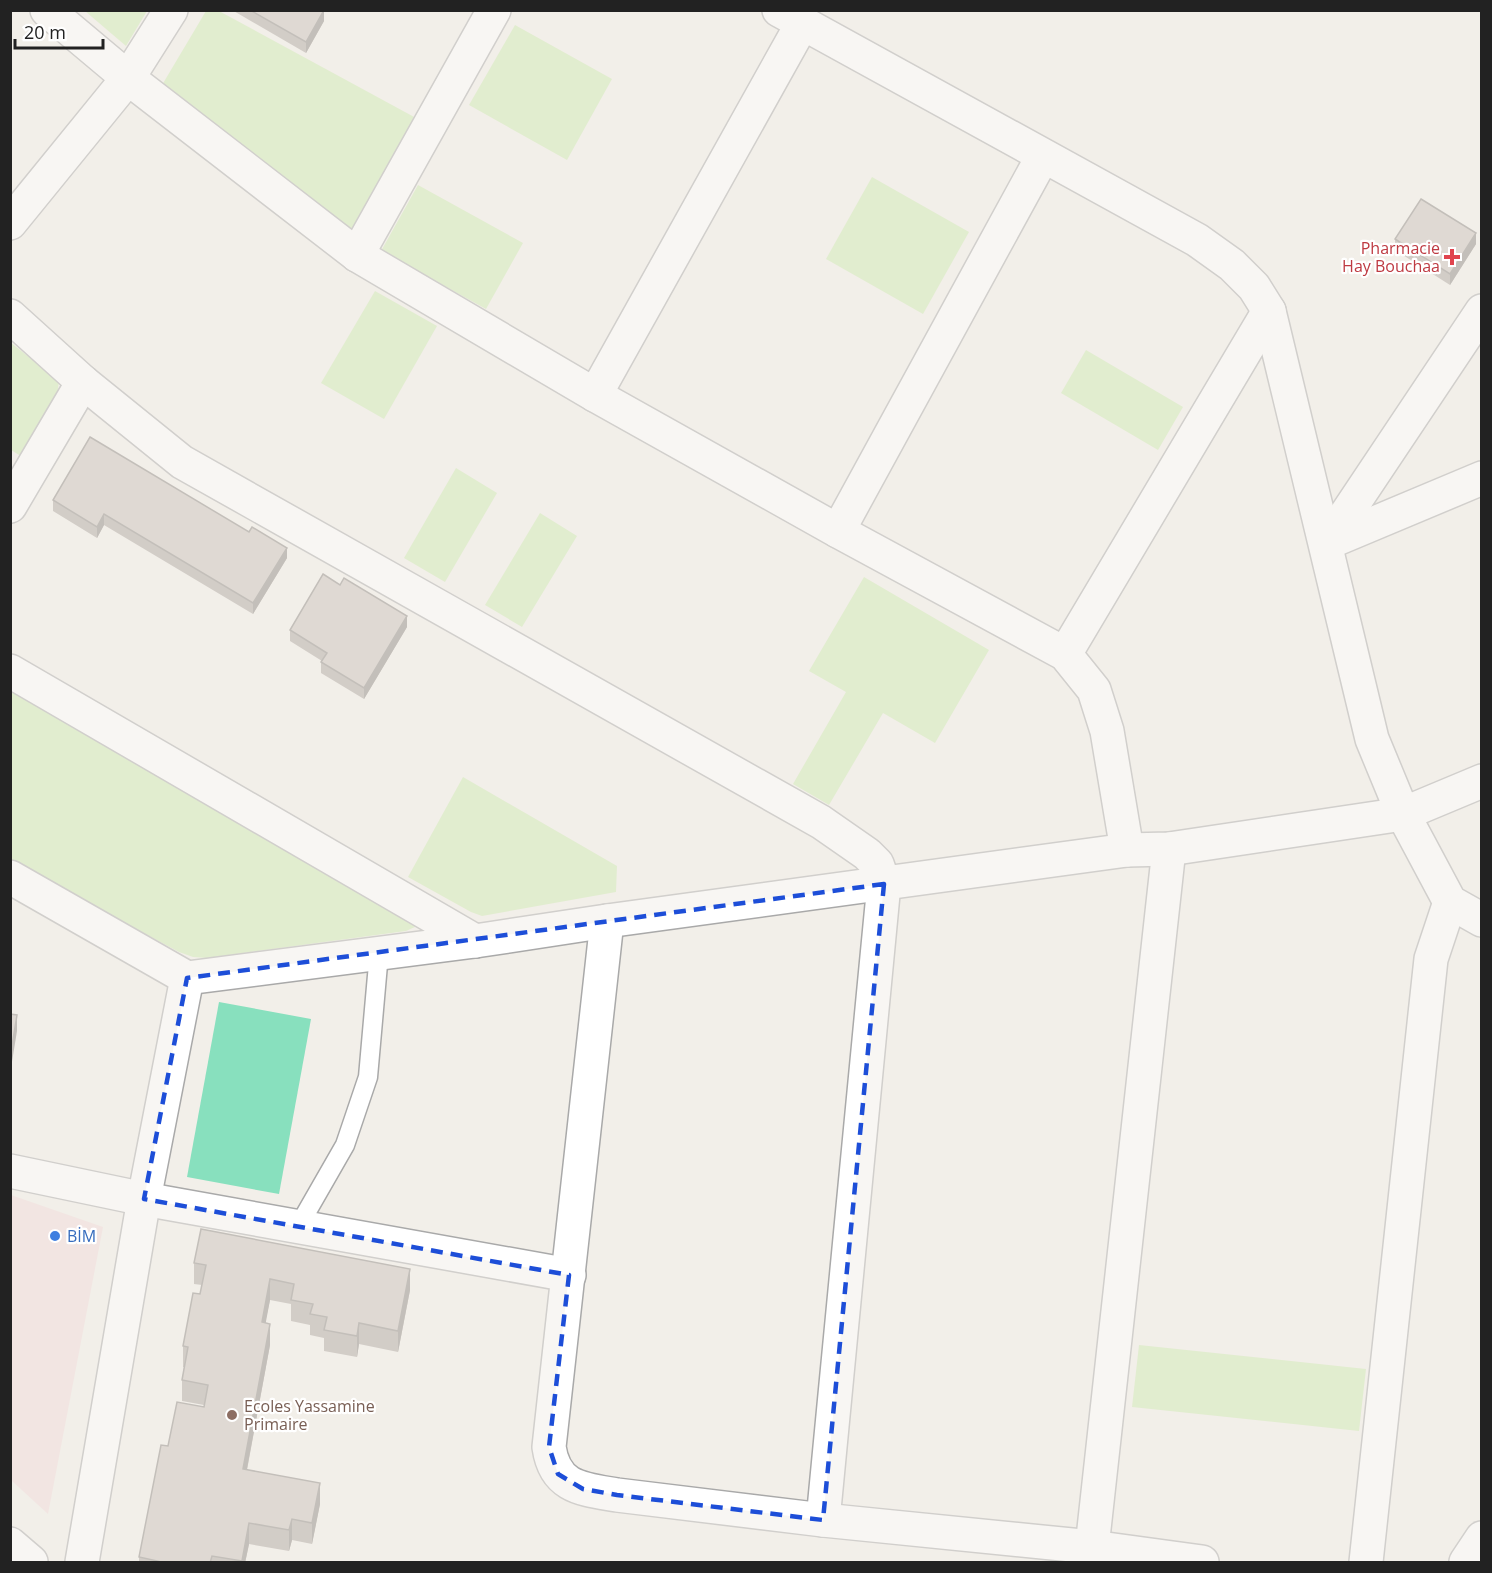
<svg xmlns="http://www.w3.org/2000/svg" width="1492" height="1573" viewBox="0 0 1492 1573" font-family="'Open Sans',sans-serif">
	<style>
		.commercial { fill: #f2dad9 }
		.grass { fill: #cdebb0 }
		.pitch { fill: #88e0be }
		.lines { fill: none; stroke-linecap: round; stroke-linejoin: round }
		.service-casing { stroke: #a9a9a9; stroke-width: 21 }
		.minor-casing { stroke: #a9a9a9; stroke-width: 36 }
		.service { stroke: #fff; stroke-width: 18 }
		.minor { stroke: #fff; stroke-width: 33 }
		.wall { fill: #aba49e }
		.shaded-wall { fill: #8b8681 }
		.building { fill: #c7bfb8; stroke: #8b8681; stroke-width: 1.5 }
		.marked { fill: none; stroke: #1d4ed8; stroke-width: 4.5; stroke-dasharray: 12 8; stroke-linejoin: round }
		.health-dot { fill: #e0444e; stroke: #fff; stroke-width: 2 }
		.shop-dot { fill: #3f7fe0; stroke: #fff; stroke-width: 2 }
		.education-dot { fill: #8d6e63; stroke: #fff; stroke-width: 2 }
		.labels { text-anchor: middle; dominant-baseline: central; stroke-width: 4.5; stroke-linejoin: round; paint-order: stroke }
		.health-label { font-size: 16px; fill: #be3a42; stroke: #fff; text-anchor: end }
		.shop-label { font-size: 16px; fill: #366cbe; stroke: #fff; text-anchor: start }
		.education-label { font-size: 16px; fill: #785e54; stroke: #fff; text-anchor: start }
	</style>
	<rect width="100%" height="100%" fill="#f2efe9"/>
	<path class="commercial" d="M 11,1195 L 103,1227 L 48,1514 L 11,1480 Z"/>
	<g class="grass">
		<path d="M 85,11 L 147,11 L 126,46 Z"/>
		<path d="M 206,11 L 219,11 L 416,118 L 352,232 L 162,85 Z"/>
		<path d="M 515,25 L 612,79 L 567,160 L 469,105 Z"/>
		<path d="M 872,177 L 969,232 L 923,314 L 826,259 Z"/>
		<path d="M 418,185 L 523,243 L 486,309 L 381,251 Z"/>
		<path d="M 375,291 L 437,326 L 384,419 L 321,383 Z"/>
		<path d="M 10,342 L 59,381 L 57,397 L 24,458 L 11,450 Z"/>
		<path d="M 1086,350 L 1183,407 L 1158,450 L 1061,393 Z"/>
		<path d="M 456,468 L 497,493 L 445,582 L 404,558 Z"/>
		<path d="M 540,513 L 577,536 L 522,627 L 485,605 Z"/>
		<path d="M 864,577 L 989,650 L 935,743 L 883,713 L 829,805 L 793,784 L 846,692 L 809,671 Z"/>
		<path d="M 10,687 L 417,925 L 415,927 L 406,931 L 207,958 L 193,957 L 179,952 L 11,862 Z"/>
		<path d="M 463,777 L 617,866 L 616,892 L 482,916 L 471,912 L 408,877 Z"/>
		<path d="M 1139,1345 L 1366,1369 L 1359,1431 L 1132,1407 Z"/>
	</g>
	<path class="pitch" d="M 219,1002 L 311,1019 L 279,1194 L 187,1177 Z"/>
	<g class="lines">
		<defs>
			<path id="service" d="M 298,1227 L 345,1145 L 368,1077 L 379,953"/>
			<g id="minor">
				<path d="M 47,10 L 128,78 L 357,255 L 595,395 L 838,531 L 1065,654 L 1094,690 L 1107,731 L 1127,850"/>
				<path d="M 779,10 L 1197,240 L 1232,265 L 1254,287 L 1269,311 L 1372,739 L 1403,814 L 1450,902 L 1482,920"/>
				<path d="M 10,223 L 128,78 L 171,10"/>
				<path d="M 357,255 L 494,10"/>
				<path d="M 10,316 L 83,382 L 182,462 L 821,822 L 867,854 L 877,864 L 884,884 L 823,1520"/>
				<path d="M 595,395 L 802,24"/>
				<path d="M 10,506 L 83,382"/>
				<path d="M 838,531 L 1043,156"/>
				<path d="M 1327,543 L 1482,311"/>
				<path d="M 1327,543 L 1482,478"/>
				<path d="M 1065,654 L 1269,311"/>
				<path d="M 10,671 L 475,941"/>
				<path d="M 10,877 L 187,978 L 475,941 L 607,921 L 1127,850 L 1169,849 L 1403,814 L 1482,781"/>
				<path d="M 607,921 L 549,1447 C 555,1488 582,1489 617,1495 L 823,1520 L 1092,1547 L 1202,1562"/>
				<path d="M 10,1171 L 144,1199 L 569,1275"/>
				<path d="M 10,1544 L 31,1562"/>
				<path d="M 1092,1547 L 1169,849"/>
				<path d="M 82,1562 L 144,1199 L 187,978"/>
				<path d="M 1366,1562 L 1431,959 L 1450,902"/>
				<path d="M 1466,1562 L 1482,1538"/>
			</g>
		</defs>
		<use href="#service" class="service-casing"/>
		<use href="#minor" class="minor-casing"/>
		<use href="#service" class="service"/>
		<use href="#minor" class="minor"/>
	</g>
	<g class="wall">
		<path d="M 232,10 L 324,10 L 324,21 L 306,53 Z"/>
		<path d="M 1395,239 L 1476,244 L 1450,285 L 1395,250 Z"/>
		<path d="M 53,500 L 287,558 L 253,614 L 104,525 L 97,538 L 53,511 Z"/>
		<path d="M 407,627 L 364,699 L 321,673 L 321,662 L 322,661 L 290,641 L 290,630 Z"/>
		<path d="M 194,1263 L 410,1290 L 398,1352 L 359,1344 L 357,1357 L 324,1351 L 324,1338 L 310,1335 L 310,1325 L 291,1321 L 291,1304 L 270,1300 L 265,1323 L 270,1345 L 247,1470 L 320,1504 L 312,1544 L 292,1540 L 289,1551 L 249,1544 L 245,1563 L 139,1563 L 139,1557 L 168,1446 L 204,1407 L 204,1405 L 182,1401 L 182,1380 L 184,1367 L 183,1367 L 183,1346 L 200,1294 L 202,1285 L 194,1284 Z"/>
	</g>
	<g class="shaded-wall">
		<path d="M 324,10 L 324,21 L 306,53 L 306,42 Z"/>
		<path d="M 1476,233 L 1476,244 L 1450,285 L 1450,274 Z"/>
		<path d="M 104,514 L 104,525 L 97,538 L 97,527 Z"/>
		<path d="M 287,548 L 287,558 L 253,614 L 253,603 Z"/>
		<path d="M 407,616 L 407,627 L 364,699 L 364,688 Z"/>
		<path d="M 17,1015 L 17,1031 L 10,1074 L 10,1058 Z"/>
		<path d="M 410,1269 L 410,1290 L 398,1352 L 398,1331 Z"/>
		<path d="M 270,1279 L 270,1300 L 262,1343 L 262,1322 Z"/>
		<path d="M 359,1323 L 359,1344 L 357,1357 L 357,1336 Z"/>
		<path d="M 270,1324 L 270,1345 L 243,1490 L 243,1469 Z"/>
		<path d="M 320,1483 L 320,1504 L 312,1544 L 312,1523 Z"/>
		<path d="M 292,1519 L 292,1540 L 289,1551 L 289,1530 Z"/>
		<path d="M 249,1523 L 249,1544 L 245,1563 L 242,1563 Z"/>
	</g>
	<g class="building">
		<path d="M 250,10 L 324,10 L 306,42 Z"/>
		<path d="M 1421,199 L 1476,233 L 1450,274 L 1395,239 Z"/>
		<path d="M 90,437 L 249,532 L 252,527 L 287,548 L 253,603 L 104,514 L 97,527 L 53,500 Z"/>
		<path d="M 323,574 L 340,585 L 344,578 L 407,616 L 364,688 L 321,662 L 327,653 L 290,630 Z"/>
		<path d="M 10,1014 L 17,1015 L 10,1058 Z"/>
		<path d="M 201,1229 L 410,1269 L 398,1331 L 359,1323 L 357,1336 L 324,1330 L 327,1317 L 310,1314 L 313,1304 L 291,1300 L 294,1284 L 270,1279 L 262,1322 L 270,1324 L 243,1469 L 320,1483 L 312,1523 L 292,1519 L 289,1530 L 249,1523 L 242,1561 L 212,1556 L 210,1563 L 166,1563 L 139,1557 L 161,1445 L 168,1446 L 177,1402 L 204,1407 L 208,1385 L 182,1380 L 188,1347 L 183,1346 L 193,1293 L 200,1294 L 206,1265 L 194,1263 Z"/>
	</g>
	<path d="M0 0H1492V1573H0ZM 884,884 L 823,1520 L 617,1495 L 583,1489 L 558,1474 L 549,1447 L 569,1275 L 144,1199 L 187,978 Z" fill="#f2efe9" fill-opacity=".55" fill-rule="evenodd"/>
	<path class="marked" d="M 884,884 L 823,1520 L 617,1495 L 583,1489 L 558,1474 L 549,1447 L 569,1275 L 144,1199 L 187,978 Z"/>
	<path class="health-dot" d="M1449 248h6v6h6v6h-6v6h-6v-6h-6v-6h6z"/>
	<circle class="shop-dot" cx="55" cy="1236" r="6"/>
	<circle class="education-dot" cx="232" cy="1415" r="6"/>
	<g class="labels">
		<g class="health-label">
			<text x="1440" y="248">Pharmacie<tspan x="1440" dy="18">Hay Bouchaa</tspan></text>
		</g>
		<g class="shop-label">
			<text x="67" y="1236">BİM</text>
		</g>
		<g class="education-label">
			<text x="244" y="1406">Ecoles Yassamine<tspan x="244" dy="18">Primaire</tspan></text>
		</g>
	</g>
	<rect width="1492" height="1573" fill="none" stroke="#222222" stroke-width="24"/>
	<path d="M15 39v9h88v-9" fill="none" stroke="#222222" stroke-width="3"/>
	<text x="24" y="39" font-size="18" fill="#222222" stroke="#ffffff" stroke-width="4.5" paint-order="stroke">20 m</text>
</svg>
